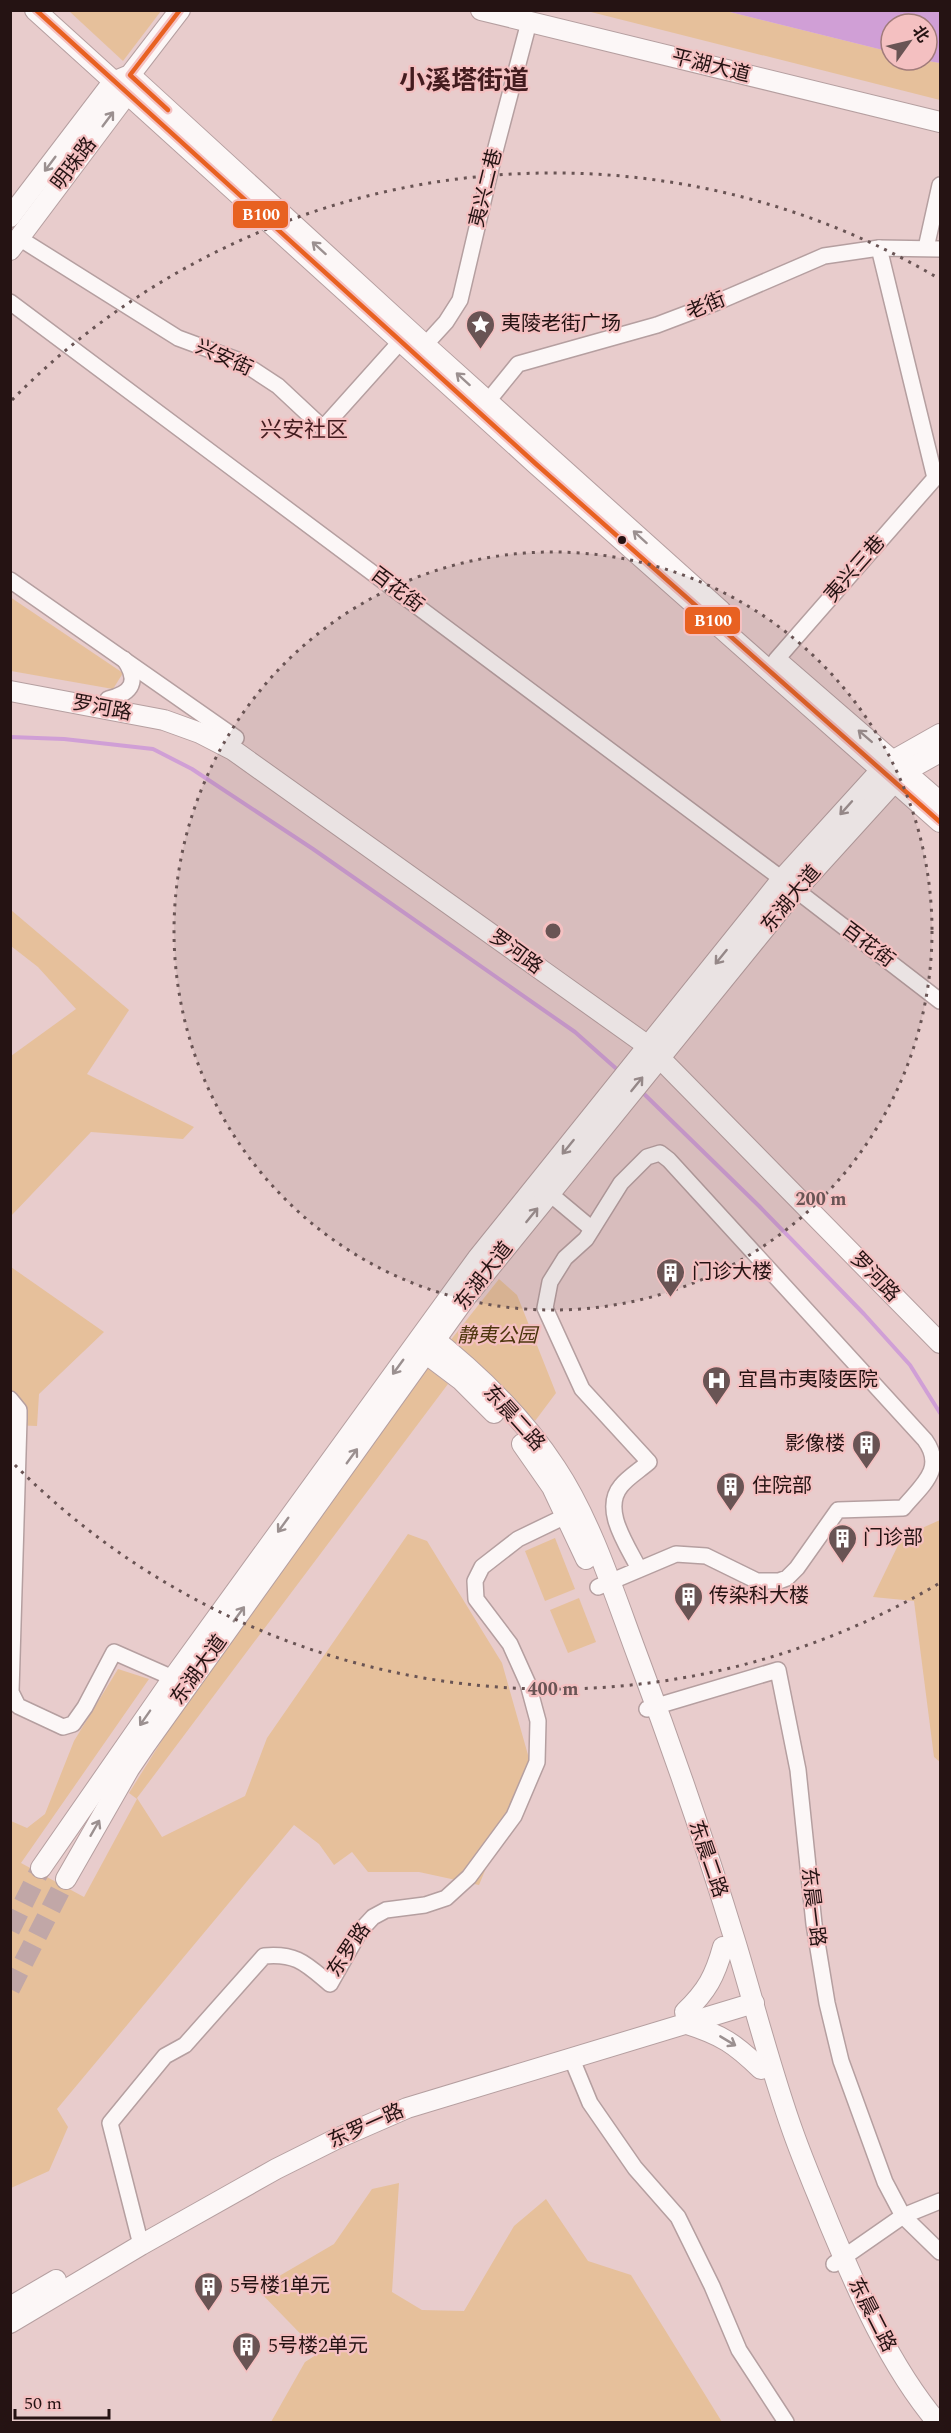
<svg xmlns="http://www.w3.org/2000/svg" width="951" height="2433" viewBox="0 0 951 2433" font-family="Spectral,'Noto Sans SC',serif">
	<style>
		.green { fill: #e6c09b }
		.water { fill: #d09fd6 }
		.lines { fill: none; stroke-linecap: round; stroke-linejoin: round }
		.stream { stroke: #d09fd6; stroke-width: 4 }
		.major-tunnel { stroke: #c1a7a7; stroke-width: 20; stroke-dasharray: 20 10; stroke-linecap: butt }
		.minor-casing { stroke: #b59fa0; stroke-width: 18 }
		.major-casing { stroke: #b59fa0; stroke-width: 22 }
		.minor { stroke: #fcf7f7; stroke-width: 15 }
		.major { stroke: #fcf7f7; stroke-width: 20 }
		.bus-1-casing { stroke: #f4c0c1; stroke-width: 9 }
		.bus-1 { stroke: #e86121; stroke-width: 4.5 }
		.oneway { stroke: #9b9090 }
		.ring { fill: none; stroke: #695454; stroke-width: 3; stroke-dasharray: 3 6 }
		.bus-dot { fill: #251313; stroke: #f4c0c1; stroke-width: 2 }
		.labels { text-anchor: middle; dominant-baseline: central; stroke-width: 4.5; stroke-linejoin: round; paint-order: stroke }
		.street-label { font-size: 20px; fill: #251313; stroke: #f4c0c1 }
		.poi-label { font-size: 20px; fill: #251313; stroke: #f4c0c1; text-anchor: start }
		.park-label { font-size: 20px; font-style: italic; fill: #4c350d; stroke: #f4c0c1 }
		.quarter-label { font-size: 22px; fill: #431c1f; stroke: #f4c0c1 }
		.district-label { font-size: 26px; font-weight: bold; fill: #431c1f; stroke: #f4c0c1 }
		.centre { fill: #695454; stroke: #f4c0c1; stroke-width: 3 }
		.ring-label { font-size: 18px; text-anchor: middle; font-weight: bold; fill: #695454; stroke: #f4c0c1; stroke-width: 4.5; stroke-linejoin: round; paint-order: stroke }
		.line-badge { stroke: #f4c0c1; stroke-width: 2 }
		.badge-label { font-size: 16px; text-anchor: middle; font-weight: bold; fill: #fff }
	</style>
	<rect width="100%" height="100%" fill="#e8cccc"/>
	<g class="green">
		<path d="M 69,11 L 161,11 L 123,61 Z"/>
		<path d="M 587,11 L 726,11 L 891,52 L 891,60 L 922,60 L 940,63 L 940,100 Z"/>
		<path d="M 10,597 L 123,673 L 113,689 L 11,671 Z"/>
		<path d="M 11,910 L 129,1010 L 87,1074 L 194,1127 L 183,1139 L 91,1132 L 11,1216 L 11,1056 L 76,1009 L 38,967 L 11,946 Z"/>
		<path d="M 11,1267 L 104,1332 L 39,1394 L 37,1426 L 11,1425 Z"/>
		<path d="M 499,1279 L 517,1295 L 556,1393 L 535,1421 L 508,1392 L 450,1341 Z"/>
		<path d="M 428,1368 L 448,1384 L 137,1798 L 162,1837 L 245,1796 L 267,1738 L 408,1534 L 427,1541 L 502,1663 L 530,1762 L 479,1885 L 419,1872 L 368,1872 L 352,1852 L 334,1865 L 319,1844 L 294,1825 L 57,2109 L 68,2127 L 49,2171 L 11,2188 L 11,1821 L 27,1828 L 45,1814 L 74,1741 L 118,1669 L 149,1679 L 21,1863 L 84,1897 L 137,1799 L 129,1793 L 174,1721 Z"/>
		<path d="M 940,1520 L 940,1762 L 934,1757 L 914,1601 L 873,1597 L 902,1537 Z"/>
		<path d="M 555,1538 L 575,1589 L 545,1601 L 525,1551 Z"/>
		<path d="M 579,1598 L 596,1642 L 568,1653 L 550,1610 Z"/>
		<path d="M 399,2183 L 392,2292 L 422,2310 L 464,2311 L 514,2226 L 546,2199 L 588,2261 L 631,2275 L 722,2422 L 271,2422 L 305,2362 L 319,2353 L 257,2289 L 334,2244 L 372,2189 Z"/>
	</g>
	<path class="water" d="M 726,11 L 940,11 L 940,63 L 922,60 L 927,60 L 927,24 L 891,24 L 891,52 Z"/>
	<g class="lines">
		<g class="stream">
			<path d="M 10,737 L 64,739 L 153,749 L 192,769 L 313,849 L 575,1032 L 620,1072"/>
			<path d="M 641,1091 L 759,1206 L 864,1314 L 910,1365 L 940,1413"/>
		</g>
		<g class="major-tunnel">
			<path d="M 10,1930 L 41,1868"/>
			<path d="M 10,1989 L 66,1879"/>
		</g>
		<defs>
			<g id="minor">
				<path d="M 19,238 L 178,338 L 240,361 L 278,386 L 323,428 L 400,342"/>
				<path d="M 926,248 L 940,185"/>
				<path d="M 10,302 L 782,879"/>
				<path d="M 425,345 L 446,322 L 460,300 L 494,155 L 529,22"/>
				<path d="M 488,401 L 518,364 L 657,325 L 715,303 L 824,256 L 879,248 L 940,249"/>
				<path d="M 10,580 L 236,738"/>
				<path d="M 776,660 L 935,478 L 879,248"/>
				<path d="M 108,699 C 133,693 139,681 124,659"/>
				<path d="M 796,890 L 940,1001"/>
				<path d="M 549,1193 L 592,1229"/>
				<path d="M 10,1399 L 19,1410 L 19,1419 L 11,1692 L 18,1706 L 63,1727 L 73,1724 L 85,1707 L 114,1652 L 173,1678"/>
				<path d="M 598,1587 L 676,1554 L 706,1556 L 757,1581 L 779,1581 L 787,1578 L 797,1568 L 838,1510 L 903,1508 C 921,1486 946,1469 925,1440 L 669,1160 L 660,1153 L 647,1157 L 621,1183 L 586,1239 L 565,1258 L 550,1282 L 545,1308 L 582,1389 L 649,1462 C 640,1470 628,1477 621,1486 C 601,1510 628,1546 639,1569"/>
				<path d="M 647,1709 L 778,1670 L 798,1770 L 814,1924 L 827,2003 L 841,2061 L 885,2182 L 903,2216 L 940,2252"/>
				<path d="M 571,2057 L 590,2103 L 635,2168 L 678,2217 L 712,2286 L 739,2350 L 786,2422"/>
				<path d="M 141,2245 L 110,2123 L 165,2056 L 185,2045 L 264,1956 C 297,1953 306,1964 330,1984 L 360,1931 L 373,1917 L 386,1910 L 425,1905 L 446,1898 L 469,1877 L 514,1816 L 537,1762 L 538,1721 L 528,1684 L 510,1644 L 476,1599 L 475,1581 L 482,1567 L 518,1539 L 574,1512"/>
				<path d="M 834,2264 L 903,2216 L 940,2201"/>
			</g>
			<g id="major">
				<path d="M 35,10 L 536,464 L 940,822"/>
				<path d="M 481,10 L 940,122"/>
				<path d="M 130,75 L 425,345 L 721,611"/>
				<path d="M 10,217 L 113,82 L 130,75 L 180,10"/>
				<path d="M 10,250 L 127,94 L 129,81"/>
				<path d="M 781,664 L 940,802"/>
				<path d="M 10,691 L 164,720 L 200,733 L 233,750 L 648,1046 L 940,1343"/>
				<path d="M 425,1332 C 474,1370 522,1416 556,1468 C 592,1522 616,1599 639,1660 C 674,1753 707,1849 736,1944 C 755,2007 771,2071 793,2132 C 804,2163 817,2193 829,2223 C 858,2292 889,2365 937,2422"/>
				<path d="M 416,1346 L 461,1380 L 494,1413"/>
				<path d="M 522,1444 L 552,1487 L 586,1559"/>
				<path d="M 41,1868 L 173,1678 L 477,1259 L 782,879 L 881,770 L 894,760 L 940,734"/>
				<path d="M 66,1879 L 129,1769 L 146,1744 L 466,1297 L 796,890 L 895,781 L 906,771 L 940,752"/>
				<path d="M 685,2012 C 707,1991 715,1976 723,1947"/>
				<path d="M 687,2024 C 722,2035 735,2044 761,2069"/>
				<path d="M 10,2307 L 56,2280"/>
				<path d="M 10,2323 L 141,2245 L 276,2169 L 336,2139 L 407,2108 L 754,2003"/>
			</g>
		</defs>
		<use href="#minor" class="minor-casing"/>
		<use href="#major" class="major-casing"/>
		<use href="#minor" class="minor"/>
		<use href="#major" class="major"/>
		<defs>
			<g id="bus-1">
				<path d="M 36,10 L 536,464 L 940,822"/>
				<path d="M 168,110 L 130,75 L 180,10"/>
			</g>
		</defs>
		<use href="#bus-1" class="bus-1-casing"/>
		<use href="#bus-1" class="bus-1"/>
	</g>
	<defs><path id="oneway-shaft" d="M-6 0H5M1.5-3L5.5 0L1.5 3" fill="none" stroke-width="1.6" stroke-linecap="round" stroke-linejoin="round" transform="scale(1.5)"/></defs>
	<g class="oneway">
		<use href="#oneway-shaft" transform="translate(108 119) rotate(-53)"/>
		<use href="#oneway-shaft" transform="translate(50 164) rotate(127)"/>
		<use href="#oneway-shaft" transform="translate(319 248) rotate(-138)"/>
		<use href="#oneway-shaft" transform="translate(463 379) rotate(-138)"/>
		<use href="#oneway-shaft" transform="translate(640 537) rotate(-138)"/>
		<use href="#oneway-shaft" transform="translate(865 736) rotate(-139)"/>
		<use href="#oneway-shaft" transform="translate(846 808) rotate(132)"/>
		<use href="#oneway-shaft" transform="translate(721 957) rotate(129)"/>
		<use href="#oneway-shaft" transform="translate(637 1084) rotate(-51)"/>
		<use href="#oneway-shaft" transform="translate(568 1147) rotate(129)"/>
		<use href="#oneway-shaft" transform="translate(532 1215) rotate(-51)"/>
		<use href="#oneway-shaft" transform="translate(398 1367) rotate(126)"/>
		<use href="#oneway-shaft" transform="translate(352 1456) rotate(-54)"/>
		<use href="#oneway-shaft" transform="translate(283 1525) rotate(126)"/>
		<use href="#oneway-shaft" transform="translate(239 1614) rotate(-54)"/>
		<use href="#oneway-shaft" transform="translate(145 1718) rotate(125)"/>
		<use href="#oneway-shaft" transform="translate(95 1828) rotate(-60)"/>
		<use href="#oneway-shaft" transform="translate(728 2041) rotate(31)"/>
	</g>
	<circle cx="553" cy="931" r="379" fill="#695454" fill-opacity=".12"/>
	<g class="ring">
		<circle cx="553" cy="931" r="379"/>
		<path d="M938 1584A758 758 0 0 1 12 1462M12 400A758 758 0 0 1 938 278"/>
	</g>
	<defs>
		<symbol id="sight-pin" viewBox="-11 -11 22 30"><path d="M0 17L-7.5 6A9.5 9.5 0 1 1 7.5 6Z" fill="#695454" stroke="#f4c0c1"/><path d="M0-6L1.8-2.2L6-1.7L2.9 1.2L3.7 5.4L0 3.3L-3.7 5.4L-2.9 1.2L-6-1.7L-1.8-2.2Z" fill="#fff"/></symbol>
		<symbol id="building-pin" viewBox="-11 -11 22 30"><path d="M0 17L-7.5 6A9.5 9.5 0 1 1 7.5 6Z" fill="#695454" stroke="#f4c0c1"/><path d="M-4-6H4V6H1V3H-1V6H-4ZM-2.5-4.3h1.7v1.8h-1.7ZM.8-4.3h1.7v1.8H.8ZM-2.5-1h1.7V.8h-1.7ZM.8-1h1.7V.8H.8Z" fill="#fff"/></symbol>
		<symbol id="hospital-pin" viewBox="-11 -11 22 30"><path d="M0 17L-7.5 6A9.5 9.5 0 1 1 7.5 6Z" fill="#695454" stroke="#f4c0c1"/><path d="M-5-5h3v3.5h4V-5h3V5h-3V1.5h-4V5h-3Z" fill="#fff"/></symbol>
	</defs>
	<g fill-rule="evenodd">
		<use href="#sight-pin" x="464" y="308" width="33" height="45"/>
		<use href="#building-pin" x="654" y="1256" width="33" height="45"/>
		<use href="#hospital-pin" x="700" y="1364" width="33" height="45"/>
		<use href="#building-pin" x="850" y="1428" width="33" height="45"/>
		<use href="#building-pin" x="714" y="1470" width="33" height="45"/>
		<use href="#building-pin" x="826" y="1522" width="33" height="45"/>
		<use href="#building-pin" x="672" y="1580" width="33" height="45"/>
		<use href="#building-pin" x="192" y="2270" width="33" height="45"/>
		<use href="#building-pin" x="230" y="2330" width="33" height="45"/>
	</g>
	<circle class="bus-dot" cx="622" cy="540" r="5"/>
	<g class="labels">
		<g class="street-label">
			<text transform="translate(711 66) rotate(14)">平湖大道</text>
			<text transform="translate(74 164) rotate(-53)">明珠路</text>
			<text transform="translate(486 188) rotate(-76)">夷兴二巷</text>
			<text transform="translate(706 306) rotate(-22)">老街</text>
			<text transform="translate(224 358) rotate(24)">兴安街</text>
			<text transform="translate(855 569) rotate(-49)">夷兴三巷</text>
			<text transform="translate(397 590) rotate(37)">百花街</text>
			<text transform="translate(102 708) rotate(11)">罗河路</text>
			<text transform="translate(791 899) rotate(-50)">东湖大道</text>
			<text transform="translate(868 945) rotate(37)">百花街</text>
			<text transform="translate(516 952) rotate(36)">罗河路</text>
			<text transform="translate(484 1276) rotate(-52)">东湖大道</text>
			<text transform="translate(875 1277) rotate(46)">罗河路</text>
			<text transform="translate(514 1418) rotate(48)">东晨二路</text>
			<text transform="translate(199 1670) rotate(-54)">东湖大道</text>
			<text transform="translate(708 1859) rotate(71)">东晨二路</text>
			<text transform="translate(813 1907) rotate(83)">东晨一路</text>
			<text transform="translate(349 1950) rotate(-56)">东罗路</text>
			<text transform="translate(366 2126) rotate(-24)">东罗一路</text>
			<text transform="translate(872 2315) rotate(63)">东晨二路</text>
		</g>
		<g class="poi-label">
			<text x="501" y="324">夷陵老街广场</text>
			<text x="692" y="1272">门诊大楼</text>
			<text x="738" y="1380">宜昌市夷陵医院</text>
			<text x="845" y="1444" text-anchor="end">影像楼</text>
			<text x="752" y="1486">住院部</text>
			<text x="863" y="1538">门诊部</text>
			<text x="709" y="1596">传染科大楼</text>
			<text x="230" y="2286">5号楼1单元</text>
			<text x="268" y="2346">5号楼2单元</text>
		</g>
		<g class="park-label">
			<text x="497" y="1336">静夷公园</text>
		</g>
		<g class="quarter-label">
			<text x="304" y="430">兴安社区</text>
		</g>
		<g class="district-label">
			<text x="464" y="81">小溪塔街道</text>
		</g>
	</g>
	<circle cx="553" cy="931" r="9" class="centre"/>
	<g class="ring-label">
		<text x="821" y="1205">200 m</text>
		<text x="553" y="1695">400 m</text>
	</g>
	<g class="line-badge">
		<rect x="232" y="200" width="57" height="29" rx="6" fill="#e86121"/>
		<rect x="684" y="606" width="57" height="29" rx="6" fill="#e86121"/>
	</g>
	<g class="badge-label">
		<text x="261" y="220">B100</text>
		<text x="713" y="626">B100</text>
	</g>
	<rect width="951" height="2433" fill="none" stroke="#251313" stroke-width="24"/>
	<g transform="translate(909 42) rotate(56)"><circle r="28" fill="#f4c0c1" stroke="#a17b7b" stroke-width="1.5"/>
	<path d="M0-4.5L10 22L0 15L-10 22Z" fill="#695454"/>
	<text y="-9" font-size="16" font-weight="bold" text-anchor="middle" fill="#251313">北</text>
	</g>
	<path d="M15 2409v9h94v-9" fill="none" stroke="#251313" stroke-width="3"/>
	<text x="24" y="2409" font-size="18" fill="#251313" stroke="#f4c0c1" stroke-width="4.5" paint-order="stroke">50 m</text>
</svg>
